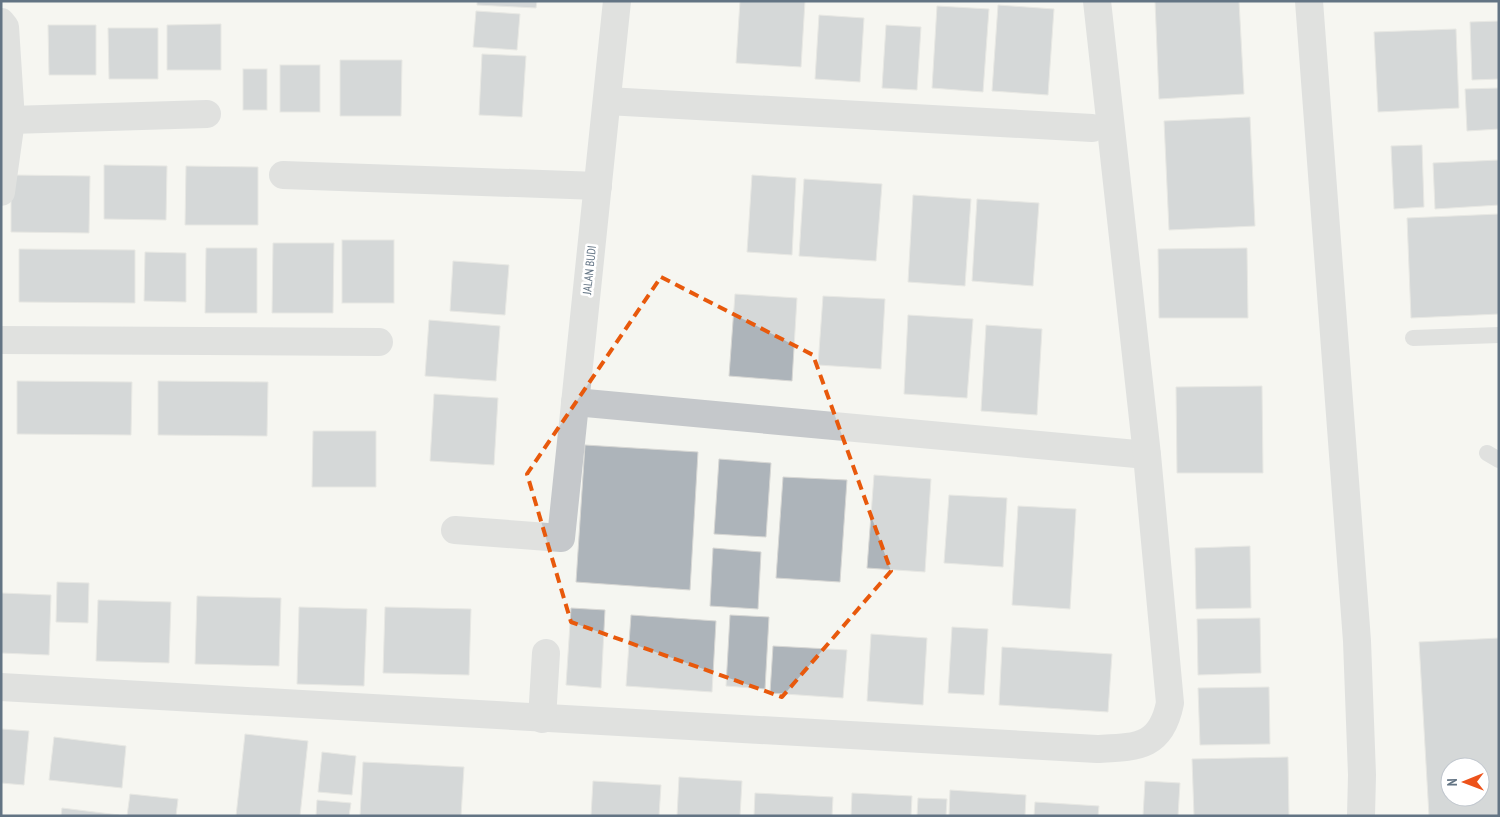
<svg xmlns="http://www.w3.org/2000/svg" width="1500" height="817" viewBox="0 0 1500 817" font-family="'PT Sans Narrow',sans-serif">
	<style>
		.building { fill: #adb4ba; stroke: #d7d7d4; fill-rule: evenodd }
		.lines { fill: none; stroke-linecap: round; stroke-linejoin: round }
		.service { stroke: #c5c8cb; stroke-width: 16 }
		.minor { stroke: #c5c8cb; stroke-width: 28 }
		.marked { fill: none; stroke: #e8590c; stroke-width: 4; stroke-dasharray: 10 6; stroke-linejoin: round }
		.labels { text-anchor: middle; dominant-baseline: central; stroke-width: 5; stroke-linejoin: round; paint-order: stroke }
		.street-label { font-size: 12px; fill: #637484; stroke: #fff }
	</style>
	<rect width="100%" height="100%" fill="#f5f6f1"/>
	<g class="building">
		<path d="M 477,1 L 537,1 L 536,8 L 477,5 Z"/>
		<path d="M 740,1 L 805,1 L 801,67 L 736,63 Z"/>
		<path d="M 1155,1 L 1239,1 L 1244,94 L 1159,99 Z"/>
		<path d="M 998,5 L 1054,9 L 1048,95 L 992,91 Z"/>
		<path d="M 937,6 L 989,9 L 983,92 L 932,88 Z"/>
		<path d="M 476,11 L 520,14 L 517,50 L 473,47 Z"/>
		<path d="M 819,15 L 864,18 L 860,82 L 815,79 Z"/>
		<path d="M 1499,21 L 1499,79 L 1472,80 L 1470,22 Z"/>
		<path d="M 221,24 L 221,70 L 167,70 L 167,25 Z"/>
		<path d="M 48,25 L 96,25 L 96,75 L 49,75 Z"/>
		<path d="M 886,25 L 921,27 L 917,90 L 882,88 Z"/>
		<path d="M 108,28 L 158,28 L 158,79 L 109,79 Z"/>
		<path d="M 1456,29 L 1459,108 L 1378,112 L 1374,32 Z"/>
		<path d="M 482,54 L 526,56 L 522,117 L 479,115 Z"/>
		<path d="M 340,60 L 402,60 L 401,116 L 340,116 Z"/>
		<rect x="280" y="65" width="40" height="47"/>
		<rect x="243" y="69" width="24" height="41"/>
		<path d="M 1499,88 L 1499,129 L 1467,131 L 1465,89 Z"/>
		<path d="M 1250,117 L 1255,226 L 1169,230 L 1164,121 Z"/>
		<path d="M 1422,145 L 1424,207 L 1394,209 L 1391,146 Z"/>
		<path d="M 1499,160 L 1499,205 L 1435,209 L 1433,163 Z"/>
		<path d="M 104,165 L 167,166 L 166,220 L 104,219 Z"/>
		<path d="M 186,166 L 258,167 L 258,225 L 185,225 Z"/>
		<path d="M 11,175 L 90,176 L 89,233 L 11,232 Z"/>
		<path d="M 752,175 L 796,178 L 792,255 L 747,252 Z"/>
		<path d="M 804,179 L 882,184 L 876,261 L 799,256 Z"/>
		<path d="M 913,195 L 971,199 L 965,286 L 908,282 Z"/>
		<path d="M 977,199 L 1039,203 L 1033,286 L 972,281 Z"/>
		<path d="M 1499,214 L 1499,314 L 1411,318 L 1407,218 Z"/>
		<rect x="342" y="240" width="52" height="63"/>
		<path d="M 273,243 L 334,243 L 333,313 L 272,313 Z"/>
		<path d="M 206,248 L 257,248 L 257,313 L 205,313 Z"/>
		<path d="M 1247,248 L 1248,318 L 1159,318 L 1158,249 Z"/>
		<path d="M 19,249 L 135,250 L 135,303 L 19,302 Z"/>
		<path d="M 145,252 L 186,253 L 186,302 L 144,301 Z"/>
		<path d="M 453,261 L 509,265 L 505,315 L 450,311 Z"/>
		<path d="M 735,294 L 797,298 L 792,381 L 729,376 Z"/>
		<path d="M 823,296 L 885,299 L 881,369 L 818,365 Z"/>
		<path d="M 908,315 L 973,319 L 967,398 L 904,394 Z"/>
		<path d="M 429,320 L 500,326 L 496,381 L 425,376 Z"/>
		<path d="M 986,325 L 1042,329 L 1037,415 L 981,411 Z"/>
		<path d="M 17,381 L 132,382 L 131,435 L 17,434 Z"/>
		<path d="M 158,381 L 268,382 L 267,436 L 158,435 Z"/>
		<path d="M 1262,386 L 1263,473 L 1177,473 L 1176,387 Z"/>
		<path d="M 434,394 L 498,398 L 494,465 L 430,461 Z"/>
		<path d="M 313,431 L 376,431 L 376,487 L 312,487 Z"/>
		<path d="M 585,445 L 698,452 L 690,590 L 576,582 Z"/>
		<path d="M 719,459 L 771,463 L 766,537 L 714,534 Z"/>
		<path d="M 874,475 L 931,479 L 925,572 L 867,568 Z"/>
		<path d="M 783,477 L 847,480 L 840,582 L 776,578 Z"/>
		<path d="M 949,495 L 1007,498 L 1003,567 L 944,563 Z"/>
		<path d="M 1018,506 L 1076,509 L 1070,609 L 1012,605 Z"/>
		<path d="M 1250,546 L 1251,608 L 1196,609 L 1195,548 Z"/>
		<path d="M 713,548 L 761,552 L 758,609 L 710,606 Z"/>
		<path d="M 57,582 L 89,583 L 88,623 L 56,622 Z"/>
		<path d="M 1,593 L 51,595 L 49,655 L 1,653 Z"/>
		<path d="M 197,596 L 281,598 L 279,666 L 195,664 Z"/>
		<path d="M 98,600 L 171,602 L 169,663 L 96,661 Z"/>
		<path d="M 299,607 L 367,609 L 364,686 L 297,684 Z"/>
		<path d="M 385,607 L 471,609 L 469,675 L 383,673 Z"/>
		<path d="M 571,608 L 605,610 L 601,688 L 566,685 Z"/>
		<path d="M 631,615 L 716,621 L 712,692 L 626,686 Z"/>
		<path d="M 730,615 L 769,617 L 765,689 L 726,686 Z"/>
		<path d="M 1260,618 L 1261,673 L 1198,675 L 1197,619 Z"/>
		<path d="M 952,627 L 988,629 L 984,695 L 948,693 Z"/>
		<path d="M 871,634 L 927,638 L 923,705 L 867,701 Z"/>
		<path d="M 1499,638 L 1499,816 L 1429,816 L 1419,642 ZM 1450,767 L 1480,767 L 1480,797 L 1450,797 Z"/>
		<path d="M 773,646 L 847,650 L 843,698 L 770,693 Z"/>
		<path d="M 1002,647 L 1112,654 L 1108,712 L 999,705 Z"/>
		<path d="M 1269,687 L 1270,744 L 1200,745 L 1198,688 Z"/>
		<path d="M 1,729 L 29,731 L 24,785 L 1,783 Z"/>
		<path d="M 245,734 L 308,741 L 300,816 L 236,816 Z"/>
		<path d="M 54,737 L 126,746 L 122,788 L 49,780 Z"/>
		<path d="M 322,752 L 356,756 L 352,795 L 318,792 Z"/>
		<path d="M 1288,757 L 1289,816 L 1194,816 L 1192,759 Z"/>
		<path d="M 363,762 L 464,767 L 461,816 L 360,816 Z"/>
		<path d="M 679,777 L 742,781 L 740,816 L 677,816 Z"/>
		<path d="M 593,781 L 661,785 L 659,816 L 591,816 Z"/>
		<path d="M 1145,781 L 1180,783 L 1178,816 L 1143,816 Z"/>
		<path d="M 950,790 L 1026,795 L 1025,816 L 949,816 Z"/>
		<path d="M 755,793 L 833,797 L 832,816 L 754,816 Z"/>
		<path d="M 852,793 L 912,796 L 911,816 L 851,816 Z"/>
		<path d="M 130,794 L 178,799 L 176,816 L 127,816 Z"/>
		<path d="M 918,798 L 947,799 L 946,816 L 917,816 Z"/>
		<path d="M 317,800 L 351,803 L 349,816 L 316,816 Z"/>
		<path d="M 1035,802 L 1099,806 L 1098,816 L 1034,816 Z"/>
		<path d="M 62,808 L 119,815 L 119,816 L 61,816 Z"/>
	</g>
	<g class="lines">
		<g class="service">
			<path d="M 1413,338 L 1499,335"/>
			<path d="M 1487,453 L 1499,460"/>
		</g>
		<g class="minor">
			<path d="M 1309,1 L 1357,641 L 1362,775 L 1361,816"/>
			<path d="M 1,22 L 5,27 L 11,120 L 1,192"/>
			<path d="M 607,101 L 1092,128"/>
			<path d="M 11,120 L 207,114"/>
			<path d="M 283,175 L 598,186"/>
			<path d="M 1,340 L 379,342"/>
			<path d="M 575,402 L 1147,455"/>
			<path d="M 455,530 L 561,538 L 617,1"/>
			<path d="M 1,687 L 1097,749 C 1137,747 1161,748 1170,703 L 1147,455 L 1097,1"/>
			<path d="M 542,719 L 546,653"/>
		</g>
	</g>
	<path d="M0 0H1500V817H0ZM 661,277 L 813,355 L 891,571 L 782,697 L 571,622 L 527,474 Z" fill="#f5f6f1" fill-opacity=".55" fill-rule="evenodd"/>
	<path class="marked" d="M 661,277 L 813,355 L 891,571 L 782,697 L 571,622 L 527,474 Z"/>
	<g class="labels">
		<g class="street-label">
			<text transform="translate(589 270) rotate(-84)">JALAN BUDI</text>
		</g>
	</g>
	<rect width="1500" height="817" fill="none" stroke="#637484" stroke-width="5"/>
	<g transform="translate(1465 782) rotate(269)"><circle r="24" fill="#ffffff" stroke="#c1c7ce"/>
	<path d="M0-4L9 19L0 12L-9 19Z" fill="#ed521a"/>
	<text y="-8" font-size="14" font-weight="bold" text-anchor="middle" fill="#637484">N</text>
	</g>
</svg>
